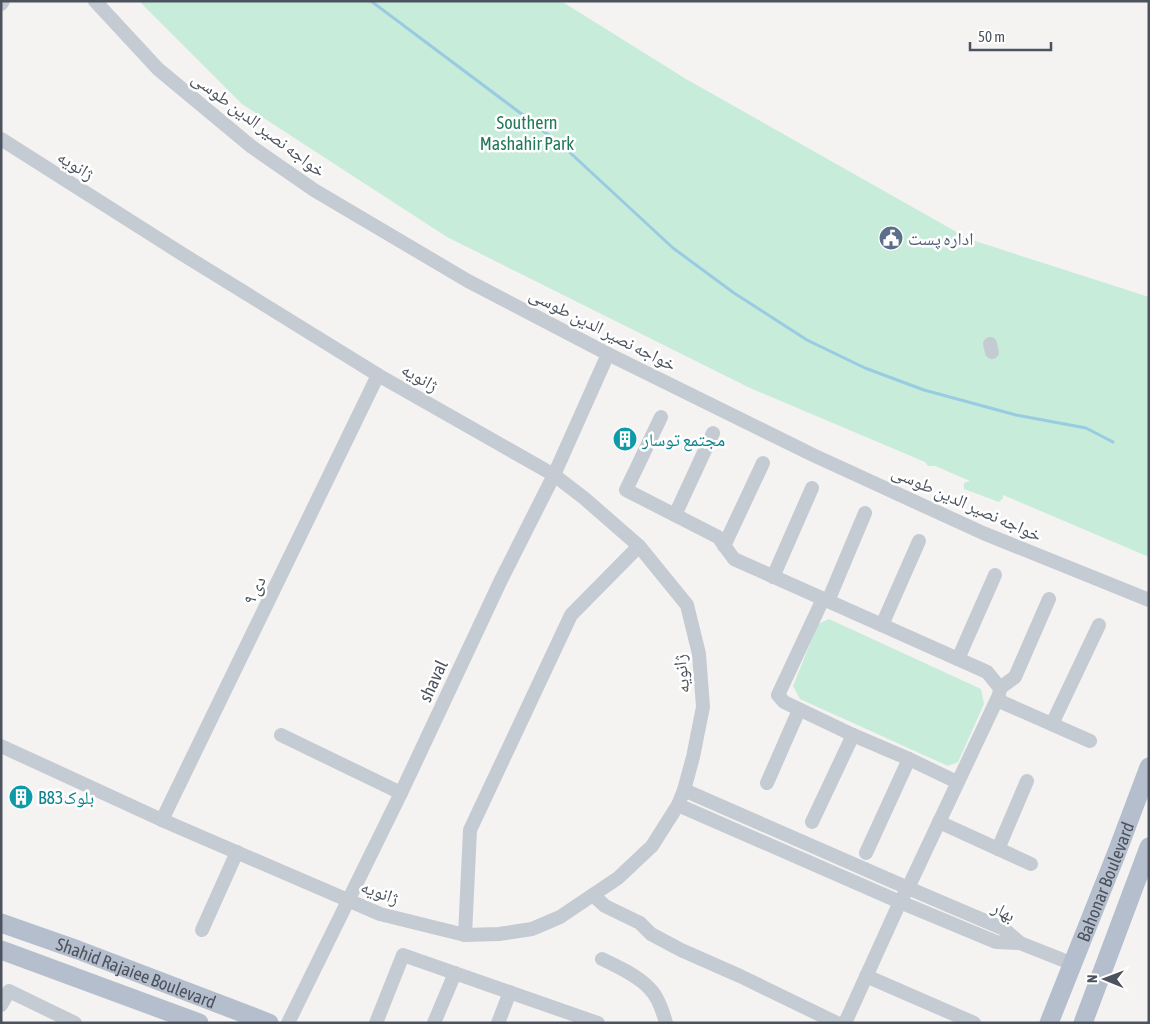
<svg xmlns="http://www.w3.org/2000/svg" width="1150" height="1024" viewBox="0 0 1150 1024" font-family="'Asap Condensed','Noto Naskh Arabic',sans-serif">
	<style>
		.green { fill: #c7ecd9 }
		.lines { fill: none; stroke-linecap: round; stroke-linejoin: round }
		.stream { stroke: #99cbe3; stroke-width: 3 }
		.minor { stroke: #c5cbd2; stroke-width: 14 }
		.major { stroke: #b5becd; stroke-width: 19 }
		.labels { text-anchor: middle; dominant-baseline: central; stroke-width: 5; stroke-linejoin: round; paint-order: stroke }
		.park-label { font-size: 18px; fill: #237958; stroke: #fff }
		.street-label { font-size: 18px; fill: #4c535e; stroke: #fff }
		.service-label { font-size: 18px; fill: #4e5e75; stroke: #fff; text-anchor: start }
		.culture-label { font-size: 18px; fill: #0d838f; stroke: #fff; text-anchor: start }
	</style>
	<rect width="100%" height="100%" fill="#f4f3f2"/>
	<g class="green">
		<path d="M 139,1 L 561,1 L 686,79 L 969,239 L 1149,297 L 1149,557 L 1003,495 L 1003,498 L 999,502 L 964,489 L 964,483 L 970,481 L 935,466 L 928,466 L 925,462 L 750,388 L 447,237 L 242,104 Z"/>
		<path d="M 829,619 L 981,689 L 984,704 L 958,762 L 948,766 L 800,699 L 793,686 L 818,624 Z"/>
	</g>
	<g class="lines">
		<path class="stream" d="M 371,1 L 523,115 L 565,148 L 673,248 L 734,293 L 807,340 L 865,368 L 924,390 L 1016,415 L 1086,428 L 1113,442"/>
		<g class="minor">
			<path d="M 95,1 L 158,69 L 252,147 L 314,190 L 468,281 L 608,354 L 813,455 L 983,533 L 1149,600"/>
			<path d="M 1,4 L 3,1"/>
			<path d="M 1,139 L 179,252 L 378,375 L 554,475 L 584,498 L 639,546 L 687,605 L 699,654 L 703,707 L 693,757 L 684,790 L 678,805 L 652,846 L 618,878 L 560,917 L 532,929 L 499,934 L 465,935 L 380,914 L 162,820 L 1,746"/>
			<path d="M 990,344 L 992,352"/>
			<path d="M 661,417 L 626,490 L 718,537 L 734,559 L 987,672 L 1000,688 L 999,695 L 908,888 L 900,902 L 845,1023"/>
			<path d="M 675,515 L 713,433"/>
			<path d="M 724,546 L 763,463"/>
			<path d="M 773,577 L 812,488"/>
			<path d="M 823,599 L 778,695 L 784,702 L 853,735 L 909,759 L 957,782"/>
			<path d="M 828,601 L 865,513"/>
			<path d="M 882,625 L 919,541"/>
			<path d="M 958,659 L 995,575"/>
			<path d="M 1000,688 L 1015,677 L 1049,599"/>
			<path d="M 997,700 L 1090,741"/>
			<path d="M 1052,724 L 1099,625"/>
			<path d="M 281,735 L 401,793"/>
			<path d="M 767,783 L 799,710"/>
			<path d="M 684,790 L 908,888 L 1004,929 L 1020,943"/>
			<path d="M 678,805 L 900,902 L 996,942 L 1020,943 L 1073,964"/>
			<path d="M 162,820 L 378,375"/>
			<path d="M 812,822 L 853,735"/>
			<path d="M 939,822 L 1031,864"/>
			<path d="M 998,849 L 1027,781"/>
			<path d="M 866,853 L 909,759"/>
			<path d="M 593,895 L 605,906 L 640,923 L 651,934 L 681,950 L 740,976 L 837,1023"/>
			<path d="M 202,930 L 237,852"/>
			<path d="M 465,935 L 470,830 L 571,615 L 639,546"/>
			<path d="M 602,959 C 617,966 638,976 649,988 C 658,996 663,1012 666,1023"/>
			<path d="M 866,976 L 974,1023"/>
			<path d="M 1,1005 L 9,991 L 75,1023"/>
			<path d="M 288,1023 L 401,793 L 501,580 L 554,475 L 608,354"/>
			<path d="M 376,1023 L 403,955 L 598,1023"/>
			<path d="M 434,1023 L 455,973"/>
			<path d="M 498,1023 L 510,992"/>
		</g>
		<g class="major">
			<path id="s1" d="M 1,923 L 78,950 L 269,1023"/>
			<path d="M 1,950 L 199,1023"/>
			<path id="s2" d="M 1049,1023 L 1117,852 L 1149,767"/>
			<path d="M 1083,1023 L 1149,847"/>
		</g>
	</g>
	<defs>
		<symbol id="civic-disc" viewBox="-11 -11 22 22"><circle r="9.5" fill="#5c6f8a" stroke="#fff"/><path d="M-.6-6.5H3V-4.5H.6V-3L4-1V1h2V6H-6V1h2V-1L-.6-3ZM-1.2 2.5V6h2.4V2.5Z" fill="#fff"/></symbol>
		<symbol id="building-disc" viewBox="-11 -11 22 22"><circle r="9.5" fill="#0f9aa8" stroke="#fff"/><path d="M-4-6H4V6H1V3H-1V6H-4ZM-2.5-4.3h1.7v1.8h-1.7ZM.8-4.3h1.7v1.8H.8ZM-2.5-1h1.7V.8h-1.7ZM.8-1h1.7V.8H.8Z" fill="#fff"/></symbol>
	</defs>
	<g fill-rule="evenodd">
		<use href="#civic-disc" x="877" y="224" width="28" height="28"/>
		<use href="#building-disc" x="611" y="425" width="28" height="28"/>
		<use href="#building-disc" x="7" y="783" width="28" height="28"/>
	</g>
	<g class="labels">
		<g class="park-label">
			<text x="527" y="122">Southern<tspan x="527" dy="21">Mashahir Park</tspan></text>
		</g>
		<g class="street-label">
			<text transform="translate(259 124) rotate(37)">خواجه نصیر الدین طوسی</text>
			<text transform="translate(76 165) rotate(32)">ژانویه</text>
			<text transform="translate(603 329) rotate(27)">خواجه نصیر الدین طوسی</text>
			<text transform="translate(420 377) rotate(30)">ژانویه</text>
			<text transform="translate(967 503) rotate(24)">خواجه نصیر الدین طوسی</text>
			<text transform="translate(254 590) rotate(-64)">۹ دی</text>
			<text transform="translate(681 674) rotate(-96)">ژانویه</text>
			<text transform="translate(433 681) rotate(-65)">shaval</text>
			<text stroke="none"><textPath href="#s2" startOffset="152">Bahonar Boulevard</textPath></text>
			<text transform="translate(380 892) rotate(20)">ژانویه</text>
			<text transform="translate(1004 911) rotate(28)">بهار</text>
			<text stroke="none"><textPath href="#s1" startOffset="144">Shahid Rajaiee Boulevard</textPath></text>
		</g>
		<g class="service-label">
			<text x="908" y="238">اداره پست</text>
		</g>
		<g class="culture-label">
			<text x="642" y="439">مجتمع توسار</text>
			<text x="38" y="797">B83بلوک</text>
		</g>
	</g>
	<rect width="1150" height="1024" fill="none" stroke="#4c535e" stroke-width="5"/>
	<g transform="translate(1105 979) rotate(271)" stroke="#ffffff" stroke-width="4" paint-order="stroke">
	<path d="M0-4L9 19L0 12L-9 19Z" fill="#4c535e"/>
	<text y="-8" font-size="14" font-weight="bold" text-anchor="middle" fill="#4c535e">N</text>
	</g>
	<path d="M970 42v8h81v-8" fill="none" stroke="#4c535e" stroke-width="2.5"/>
	<text x="978" y="42" font-size="15" fill="#4c535e" stroke="#ffffff" stroke-width="4" paint-order="stroke">50 m</text>
</svg>
